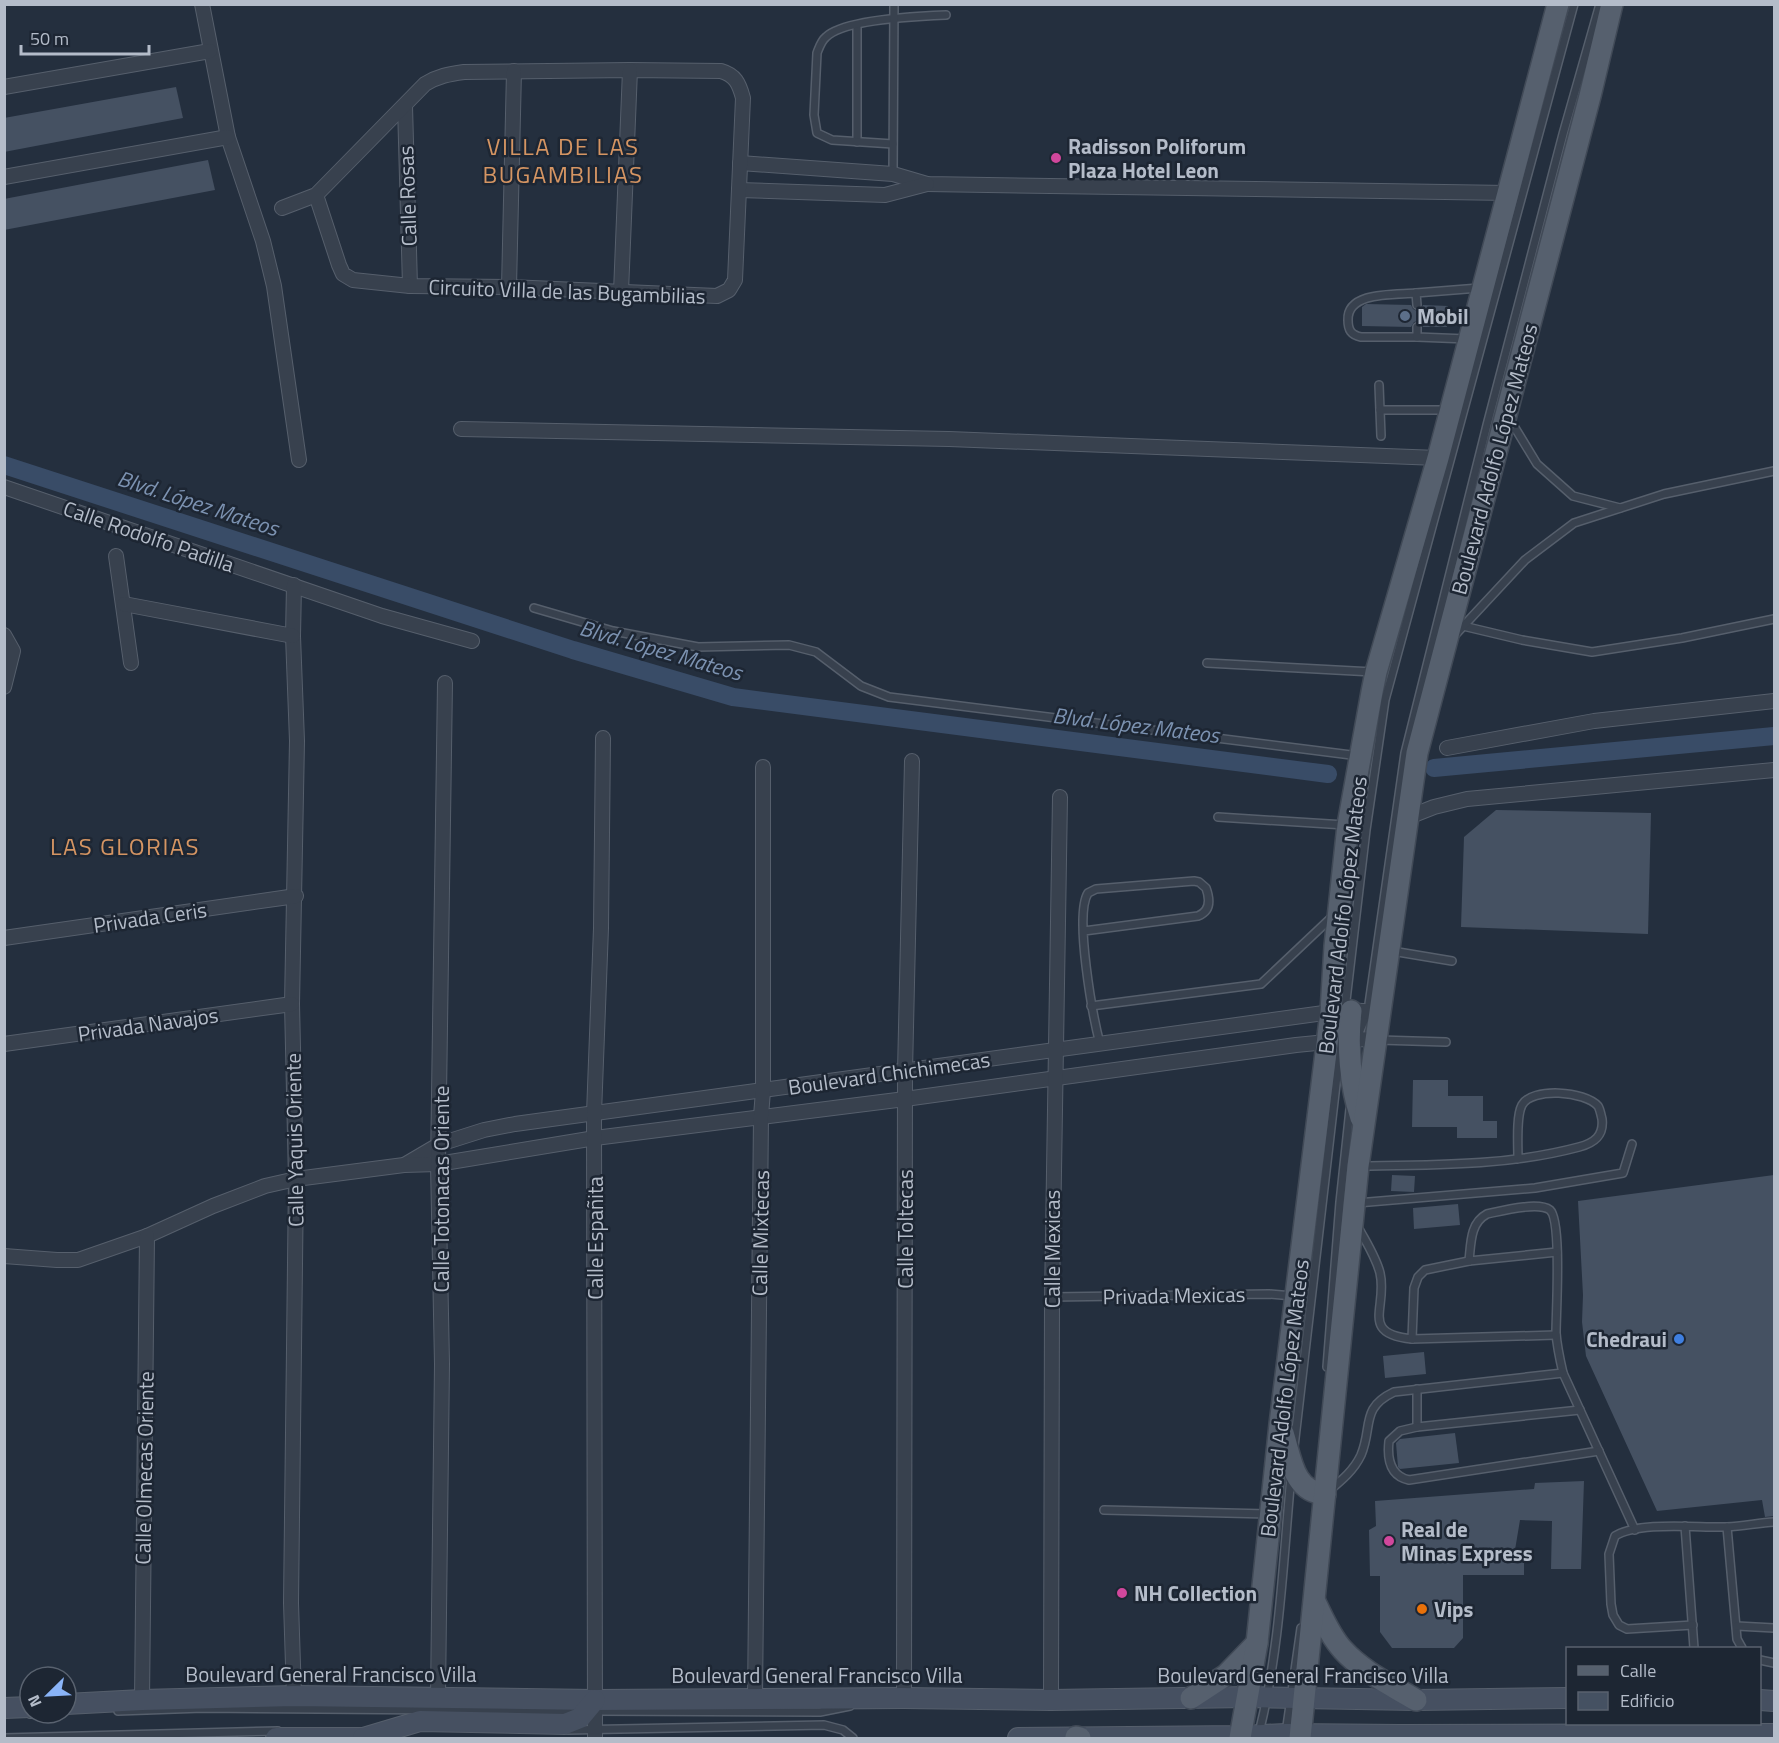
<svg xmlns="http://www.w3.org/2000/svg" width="1779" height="1743" viewBox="0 0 1779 1743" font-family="'Titillium Web',sans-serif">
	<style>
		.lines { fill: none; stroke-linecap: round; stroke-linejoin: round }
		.canal { stroke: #394c67; stroke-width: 18 }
		.building { fill: #455162 }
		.service-casing { stroke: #565f6c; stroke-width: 10 }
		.minor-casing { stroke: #565f6c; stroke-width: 16 }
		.secondary-casing { stroke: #565f6c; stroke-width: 22 }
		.primary-casing { stroke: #414a57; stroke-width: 24 }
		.service { stroke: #38414e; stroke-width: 7 }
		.minor { stroke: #38414e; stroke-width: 14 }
		.secondary { stroke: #465061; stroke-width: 20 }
		.primary { stroke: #56606e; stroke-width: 21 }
		.hotel-dot { fill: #d1479c; stroke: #1d2633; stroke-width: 2 }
		.service-dot { fill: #5c6f8a; stroke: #1d2633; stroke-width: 2 }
		.shop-dot { fill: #3f7fe0; stroke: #1d2633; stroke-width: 2 }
		.food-dot { fill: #e8710a; stroke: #1d2633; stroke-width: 2 }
		.labels { text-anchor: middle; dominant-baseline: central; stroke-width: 5; stroke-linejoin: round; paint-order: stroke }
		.poi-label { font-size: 21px; font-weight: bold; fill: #b4bcc9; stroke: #1d2633; text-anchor: start }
		.street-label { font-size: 21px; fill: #b4bcc9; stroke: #1d2633 }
		.water-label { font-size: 22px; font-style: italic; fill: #7c92b1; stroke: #1d2633 }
		.quarter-label { font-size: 24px; letter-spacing: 1.5px; fill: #d59563; stroke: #1d2633 }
	</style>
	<rect width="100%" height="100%" fill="#242f3e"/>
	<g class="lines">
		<g class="canal">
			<path d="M 4,465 L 573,650 L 733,697 L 1328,774"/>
			<path d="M 1434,768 L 1774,736"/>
		</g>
	</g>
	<g class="building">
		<path d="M 176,87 L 183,118 L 4,152 L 4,118 Z"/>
		<path d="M 208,160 L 215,190 L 4,230 L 4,199 Z"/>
		<path d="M 1366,304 L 1411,305 L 1413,309 L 1417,311 L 1421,309 L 1423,305 L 1448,306 L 1447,327 L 1423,327 L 1418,321 L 1414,322 L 1411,327 L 1362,326 L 1362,307 Z"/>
		<path d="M 1496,810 L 1651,813 L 1648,934 L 1461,927 L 1464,837 Z"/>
		<path d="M 1413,1080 L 1448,1080 L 1448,1096 L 1483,1096 L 1483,1121 L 1497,1121 L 1497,1138 L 1457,1138 L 1457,1127 L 1412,1127 Z"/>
		<path d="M 1392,1175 L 1415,1176 L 1414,1192 L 1391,1191 Z"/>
		<path d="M 1774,1175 L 1774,1516 L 1765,1517 L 1762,1500 L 1657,1511 L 1586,1356 L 1582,1322 L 1583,1295 L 1578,1201 Z"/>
		<path d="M 1458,1204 L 1460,1225 L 1414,1229 L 1413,1208 Z"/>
		<path d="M 1424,1352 L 1426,1374 L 1385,1378 L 1383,1356 Z"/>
		<path d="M 1455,1433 L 1459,1463 L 1400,1469 L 1398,1467 L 1396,1443 L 1400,1439 Z"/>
		<path d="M 1584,1481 L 1581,1569 L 1551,1569 L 1552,1521 L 1520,1520 L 1515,1550 L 1524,1550 L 1524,1575 L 1463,1575 L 1463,1638 L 1454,1648 L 1392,1648 L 1380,1632 L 1380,1576 L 1370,1576 L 1369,1530 L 1376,1526 L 1375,1501 L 1534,1489 L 1535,1483 Z"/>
	</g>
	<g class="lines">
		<defs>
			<g id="service">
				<path d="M 857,142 L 857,25"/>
				<path d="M 893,144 L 832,140 L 817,133 L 814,115 L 817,53 C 819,48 821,41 826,37 C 844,19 920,16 946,15"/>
				<path d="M 893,174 L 894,4"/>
				<path d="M 1416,293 C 1395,295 1347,291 1348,320 C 1348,330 1351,335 1361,337 L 1417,337"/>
				<path d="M 1417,305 L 1416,293 L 1479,288"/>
				<path d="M 1417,327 L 1417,337 L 1467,339"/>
				<path d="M 1379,385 L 1381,436"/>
				<path d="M 1380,410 L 1448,410"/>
				<path d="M 1509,418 L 1537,464 L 1573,496 L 1620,508"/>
				<path d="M 534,608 L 613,631 L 698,647 L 789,645 L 816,652 L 861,686 L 889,697 L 1359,756"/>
				<path d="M 1463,626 L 1522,640 L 1592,652 L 1682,638 L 1774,619"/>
				<path d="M 1455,635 L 1525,560 L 1574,523 L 1664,494 L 1774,471"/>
				<path d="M 1207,663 L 1373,672"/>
				<path d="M 1218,817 L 1345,825"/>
				<path d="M 1084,931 L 1198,916 C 1211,911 1210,899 1206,888 L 1199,882 L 1194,881 L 1096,889 L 1088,893 C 1074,915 1093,1017 1100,1044"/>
				<path d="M 1392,951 L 1452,961"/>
				<path d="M 1091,1006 L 1261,984 L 1333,916"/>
				<path d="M 1345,1009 L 1366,830 L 1385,700 L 1574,4"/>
				<path d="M 1357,1038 L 1368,1011 L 1405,753 L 1487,425 L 1563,134 L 1600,4"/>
				<path d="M 1379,1040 L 1446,1042"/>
				<path d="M 1361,1166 C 1434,1165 1508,1166 1579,1147 C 1594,1143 1604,1136 1602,1119 C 1601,1115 1600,1109 1598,1106 C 1585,1091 1532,1087 1522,1105 C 1516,1116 1518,1145 1518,1159"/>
				<path d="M 1357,1203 L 1535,1188 L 1623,1173 L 1632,1144"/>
				<path d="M 1358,1227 C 1366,1242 1376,1257 1380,1273 C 1388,1307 1359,1334 1412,1339 L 1556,1335"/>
				<path d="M 1469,1261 C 1471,1243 1470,1223 1487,1214 C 1501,1211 1538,1201 1550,1210 C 1562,1221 1556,1312 1556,1333 C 1557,1347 1560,1360 1563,1373 L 1635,1530"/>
				<path d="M 1052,1297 L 1269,1294 L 1293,1296"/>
				<path d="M 1412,1339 L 1414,1288 L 1418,1277 L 1425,1270 L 1469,1261 L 1557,1252"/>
				<path d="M 1327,1367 L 1340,1202 L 1350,1109"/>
				<path d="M 1417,1389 L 1417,1427"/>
				<path d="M 1580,1410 L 1417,1427 L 1400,1431 L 1389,1441 C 1387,1459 1390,1476 1409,1480 L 1599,1451"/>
				<path d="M 1294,1447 L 1340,1050"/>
				<path d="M 1330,1490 C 1342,1480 1354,1470 1361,1455 C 1373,1427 1360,1408 1394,1392 L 1563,1373"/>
				<path d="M 1104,1510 L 1268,1514"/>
				<path d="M 1685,1526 L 1694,1648"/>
				<path d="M 1727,1527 L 1737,1639 L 1742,1648"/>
				<path d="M 1693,1625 L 1627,1629 L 1619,1625 L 1613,1615 L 1611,1604 L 1609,1554 L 1615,1536 C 1639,1521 1698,1528 1727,1527 C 1743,1526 1759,1523 1774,1522"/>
				<path d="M 1737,1626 L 1774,1628"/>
				<path d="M 1760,1660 L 1774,1663"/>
				<path d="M 118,1711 L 203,1708 L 581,1711"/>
				<path d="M 595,1711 L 820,1712 L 850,1706"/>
				<path d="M 30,1714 L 51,1713"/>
				<path d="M 568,1730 L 824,1725 L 843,1730 L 853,1738"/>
				<path d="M 1259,1733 C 1280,1649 1283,1562 1291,1476"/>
				<path d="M 1286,1733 L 1301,1628"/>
				<path d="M 4,1738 L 278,1731"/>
			</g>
			<g id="minor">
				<path d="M 202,4 L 228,137 L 263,241 L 274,286 L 299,460"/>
				<path d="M 4,87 L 210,51"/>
				<path d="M 405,106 L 410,286"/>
				<path d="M 740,163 L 893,174 L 927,184 L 1508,193"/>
				<path d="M 4,177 L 228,137"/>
				<path d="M 739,190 L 885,195 L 927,184"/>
				<path d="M 282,208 L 316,195 L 425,84 C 438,76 449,74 464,72 L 630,70 L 721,71 C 735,75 739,83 743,98 L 735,280 L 729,290 L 717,296 L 509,287 L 410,286 L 353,280 L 343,274 L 339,265 L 316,195"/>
				<path d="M 509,287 L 514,71"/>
				<path d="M 621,292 L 630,70"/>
				<path d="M 461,429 L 949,439 L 1438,458"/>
				<path d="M 4,487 L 382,616 L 472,641"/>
				<path d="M 116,556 L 131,663"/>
				<path d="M 294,585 L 293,636 L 297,741 L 292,1004 L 296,1179 L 291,1603 L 294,1696"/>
				<path d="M 124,604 L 293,636"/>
				<path d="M 4,635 L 13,651 L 4,687"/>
				<path d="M 1447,748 L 1594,721 L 1774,701"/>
				<path d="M 1406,818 L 1434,807 L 1467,799 L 1774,770"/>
				<path d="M 4,938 L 296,896"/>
				<path d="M 4,1044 L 292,1004"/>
				<path d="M 406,1164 L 440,1144 L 484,1130 L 515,1124 L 1331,1012 L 1345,1010 L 1381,1012"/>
				<path d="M 4,1256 L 57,1260 L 78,1260 L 147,1236 L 213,1206 L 265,1186 L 296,1179 L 404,1165 L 438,1164 L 595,1138 L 905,1099 L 1296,1045 L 1357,1039 L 1376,1040"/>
				<path d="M 438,1696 L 442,1364 L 438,1164 L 445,683"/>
				<path d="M 904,1698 L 905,1072 L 912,761"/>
				<path d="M 755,1699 L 761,1116 L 763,1091 L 763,767"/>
				<path d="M 142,1700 L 147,1236"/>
				<path d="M 1051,1700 L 1052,1297 L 1060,797"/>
				<path d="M 595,1738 L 594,1114 L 601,928 L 603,738"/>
			</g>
			<g id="secondary">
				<path d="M 1760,1700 L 1774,1701"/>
				<path d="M 66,1704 L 142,1700 L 294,1696 L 595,1700 L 904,1698 L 1051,1700 L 1248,1697 L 1416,1700 L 1568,1698"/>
				<path d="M 4,1708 L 30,1707"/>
				<path d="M 276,1738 L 375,1738"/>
				<path d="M 363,1738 L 420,1721 L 565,1724 L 580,1718 L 595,1700"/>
				<path d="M 1018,1738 L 1241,1736 L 1286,1734 L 1400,1735 L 1774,1734"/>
			</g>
			<g id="primary">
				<path d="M 1351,1011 C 1347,1045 1350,1085 1361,1118"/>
				<path d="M 1283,1433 C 1291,1458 1293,1492 1325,1494"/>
				<path d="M 1315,1602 C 1323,1618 1330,1636 1343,1650 C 1363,1672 1391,1685 1416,1700"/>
				<path d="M 1191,1698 L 1226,1675 L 1257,1643"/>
				<path d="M 1076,1737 L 1080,1738"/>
				<path d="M 1240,1738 L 1257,1643 L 1280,1424 L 1331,1012 L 1335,946 L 1348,825 L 1372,692 L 1376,672 L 1438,458 L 1558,4"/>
				<path d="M 1300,1738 L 1358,1166 L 1417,753 L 1590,96 L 1612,4"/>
			</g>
		</defs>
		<use href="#service" class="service-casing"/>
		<use href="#minor" class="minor-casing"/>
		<use href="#secondary" class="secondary-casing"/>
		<use href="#primary" class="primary-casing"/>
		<use href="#service" class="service"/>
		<use href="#minor" class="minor"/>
		<use href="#secondary" class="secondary"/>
		<use href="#primary" class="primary"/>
	</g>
	<g class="hotel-dot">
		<circle cx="1056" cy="158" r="6"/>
		<circle cx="1389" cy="1541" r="6"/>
		<circle cx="1122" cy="1593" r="6"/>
	</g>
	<circle class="service-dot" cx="1405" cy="316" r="6"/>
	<circle class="shop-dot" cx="1679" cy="1339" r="6"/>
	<circle class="food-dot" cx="1422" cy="1609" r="6"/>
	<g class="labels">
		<g class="poi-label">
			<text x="1068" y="146">Radisson Poliforum<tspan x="1068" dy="24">Plaza Hotel Leon</tspan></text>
			<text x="1417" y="316">Mobil</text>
			<text x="1667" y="1339" text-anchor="end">Chedraui</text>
			<text x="1401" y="1529">Real de<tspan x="1401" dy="24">Minas Express</tspan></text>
			<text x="1134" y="1593">NH Collection</text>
			<text x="1434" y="1609">Vips</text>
		</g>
		<g class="street-label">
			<text transform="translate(407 196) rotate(-92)">Calle Rosas</text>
			<text transform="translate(567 291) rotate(2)">Circuito Villa de las Bugambilias</text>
			<text transform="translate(1494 459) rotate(-75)">Boulevard Adolfo López Mateos</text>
			<text transform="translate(149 536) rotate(19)">Calle Rodolfo Padilla</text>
			<text transform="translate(1342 915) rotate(-83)">Boulevard Adolfo López Mateos</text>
			<text transform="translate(150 917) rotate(-8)">Privada Ceris</text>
			<text transform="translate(148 1024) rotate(-8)">Privada Navajos</text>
			<text transform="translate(889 1073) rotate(-8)">Boulevard Chichimecas</text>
			<text transform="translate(294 1140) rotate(-91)">Calle Yaquis Oriente</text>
			<text transform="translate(441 1189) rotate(-90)">Calle Totonacas Oriente</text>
			<text transform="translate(905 1229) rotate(-90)">Calle Toltecas</text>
			<text transform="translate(760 1233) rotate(-89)">Calle Mixtecas</text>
			<text transform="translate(595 1238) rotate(-90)">Calle Españita</text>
			<text transform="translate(1052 1249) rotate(-90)">Calle Mexicas</text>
			<text transform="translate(1174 1295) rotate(-1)">Privada Mexicas</text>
			<text transform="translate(1284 1398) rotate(-83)">Boulevard Adolfo López Mateos</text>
			<text transform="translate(144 1468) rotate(-89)">Calle Olmecas Oriente</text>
			<text x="331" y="1674">Boulevard General Francisco Villa</text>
			<text x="817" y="1675">Boulevard General Francisco Villa</text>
			<text x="1303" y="1675">Boulevard General Francisco Villa</text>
		</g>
		<g class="water-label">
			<text transform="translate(198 503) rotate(18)">Blvd. López Mateos</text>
			<text transform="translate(661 650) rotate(16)">Blvd. López Mateos</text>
			<text transform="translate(1136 725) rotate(7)">Blvd. López Mateos</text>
		</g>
		<g class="quarter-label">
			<text x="563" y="146">VILLA DE LAS<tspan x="563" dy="28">BUGAMBILIAS</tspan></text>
			<text x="125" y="846">LAS GLORIAS</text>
		</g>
	</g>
	<rect width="1779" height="1743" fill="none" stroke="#b4bcc9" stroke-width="12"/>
	<rect x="1566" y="1647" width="195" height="78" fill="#1d2633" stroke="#59626f" stroke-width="1.5"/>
	<rect x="1578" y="1666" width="30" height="9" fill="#56606e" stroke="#59626f" stroke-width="1.5"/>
	<text x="1620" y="1677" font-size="18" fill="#b4bcc9">Calle</text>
	<rect x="1578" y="1692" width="30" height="18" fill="#455162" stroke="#59626f" stroke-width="1.5"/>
	<text x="1620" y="1707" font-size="18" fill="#b4bcc9">Edificio</text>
	<g transform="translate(48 1695) rotate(246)"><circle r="28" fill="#1d2633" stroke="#59626f" stroke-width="1.5"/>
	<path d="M0-4.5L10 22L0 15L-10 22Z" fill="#8ab4f8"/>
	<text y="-9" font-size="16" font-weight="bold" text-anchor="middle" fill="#b4bcc9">N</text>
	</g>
	<path d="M21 45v9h128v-9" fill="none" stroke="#b4bcc9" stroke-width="3"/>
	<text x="30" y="45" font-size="18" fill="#b4bcc9" stroke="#1d2633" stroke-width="4.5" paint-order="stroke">50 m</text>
</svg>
